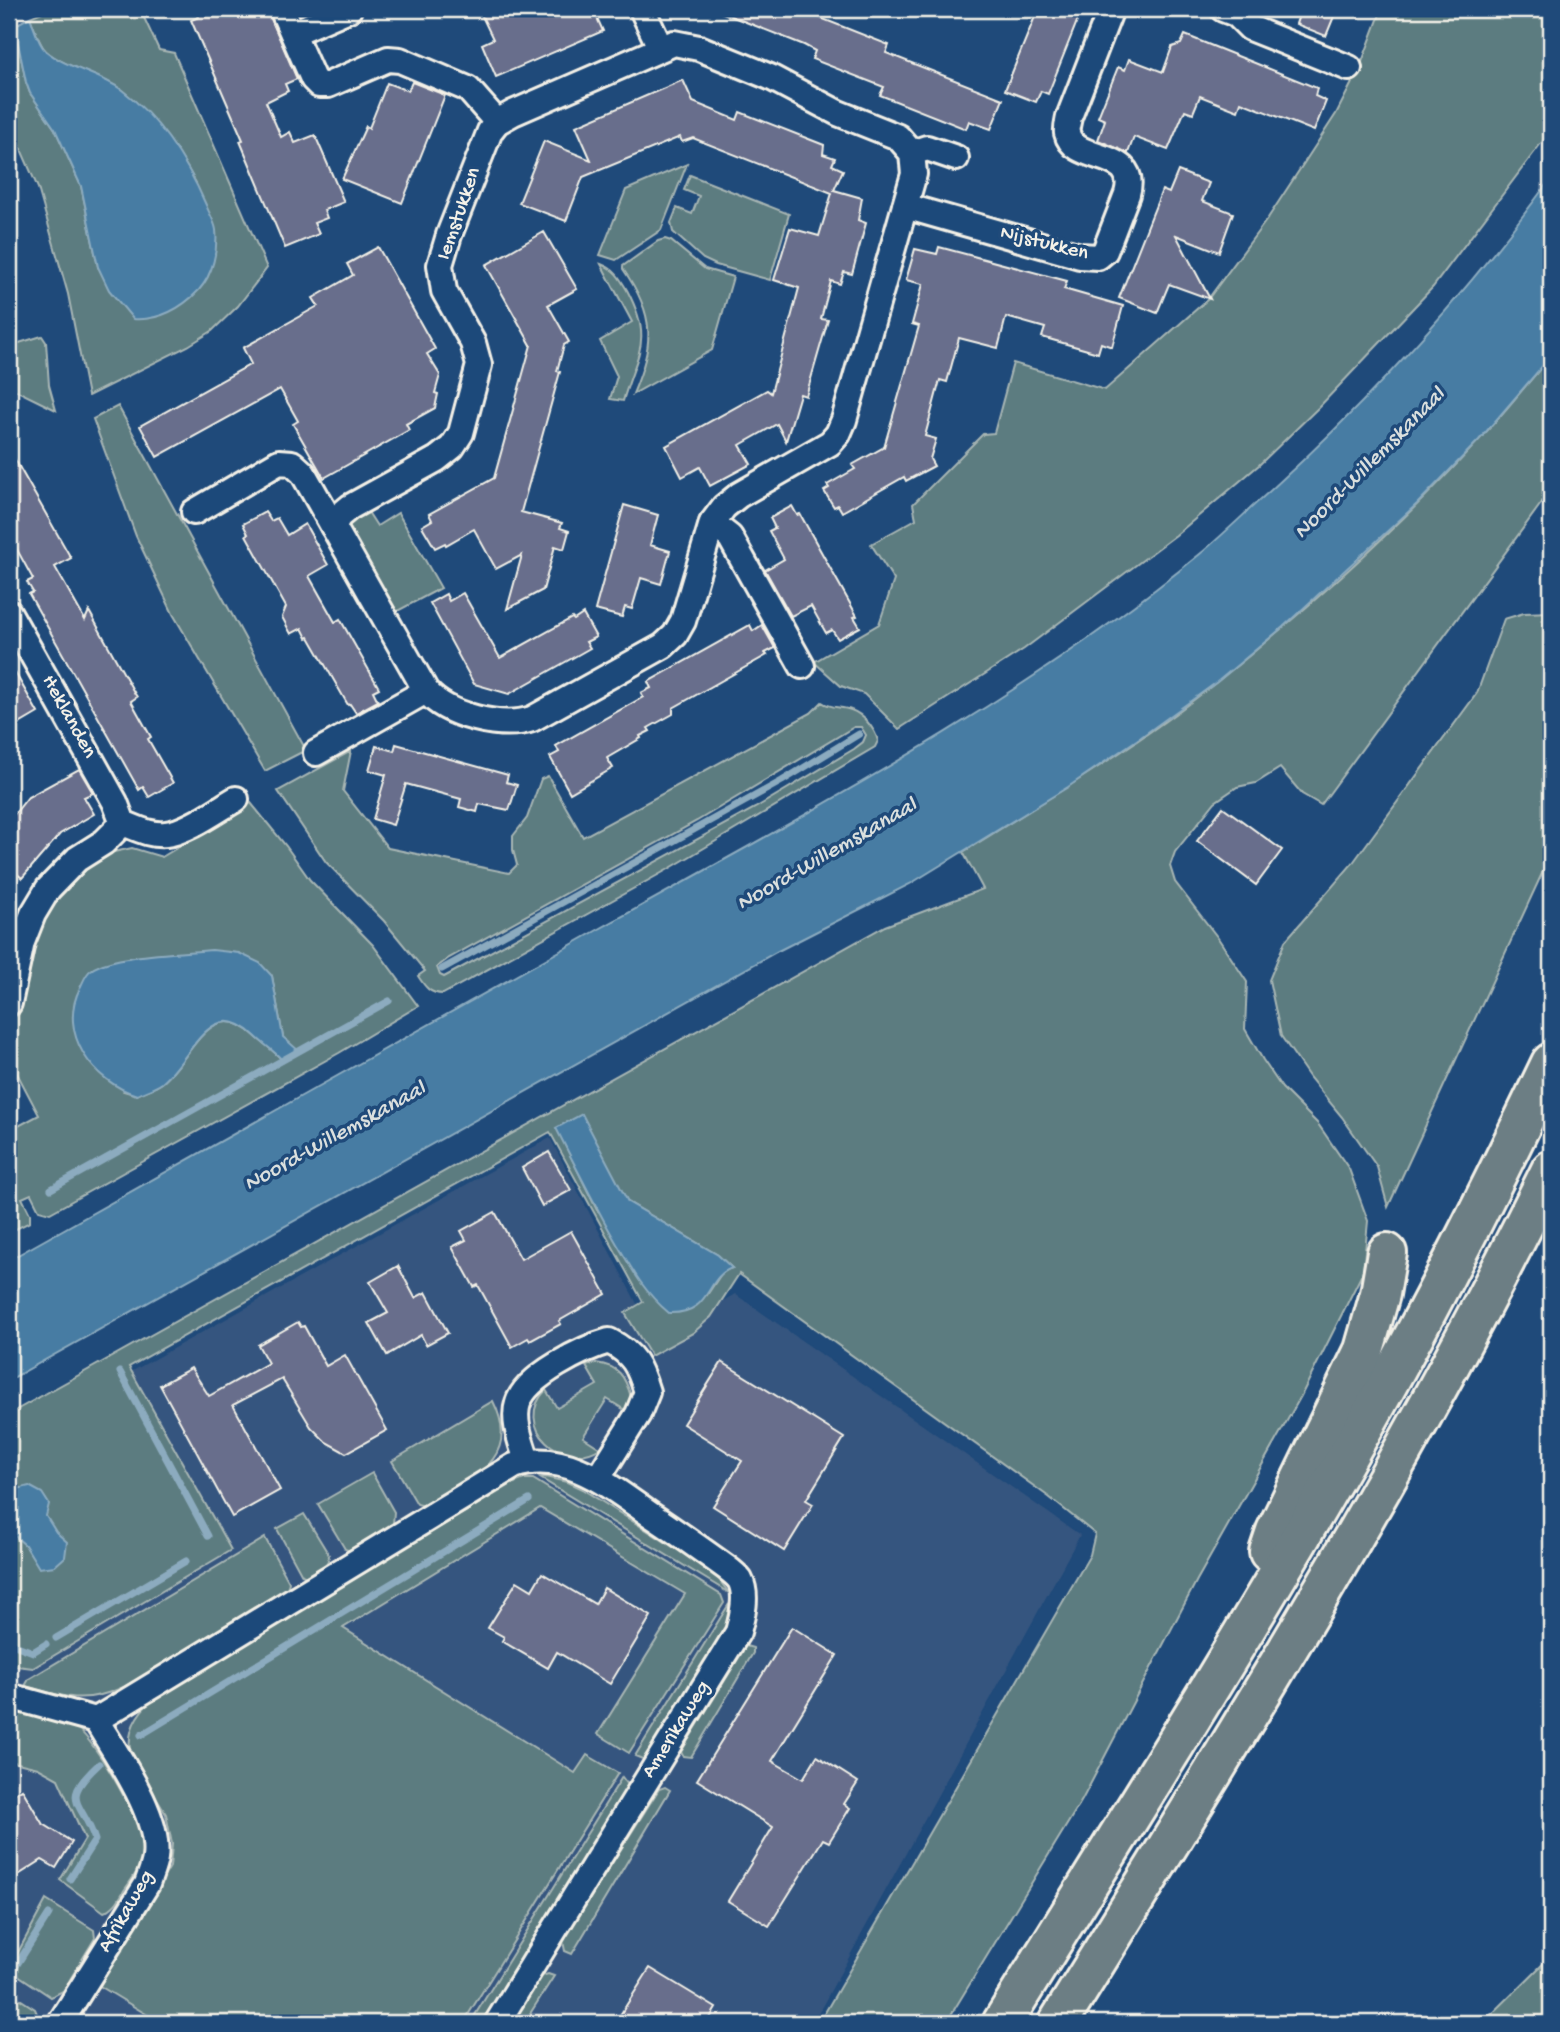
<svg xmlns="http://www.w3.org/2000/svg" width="1560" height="2032" viewBox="0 0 1560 2032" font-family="'Gochi Hand',sans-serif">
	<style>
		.built { fill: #35557f }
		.green { fill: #5c7c80; stroke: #a8b6b4; stroke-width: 2; fill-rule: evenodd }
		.water { fill: #467ca3; stroke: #8cabbf; stroke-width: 2 }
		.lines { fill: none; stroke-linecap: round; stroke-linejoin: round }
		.stream { stroke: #8cabbf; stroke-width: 7 }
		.building { fill: #676e8c; stroke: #f4f1e8; stroke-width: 2 }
		.street-casing { stroke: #f4f1e8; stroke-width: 30 }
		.highway-casing { stroke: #f4f1e8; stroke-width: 44 }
		.street { stroke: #1f4a7a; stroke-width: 24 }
		.highway { stroke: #6c7e84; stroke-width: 38 }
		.labels { text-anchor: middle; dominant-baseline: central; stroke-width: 7; stroke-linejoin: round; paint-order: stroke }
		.street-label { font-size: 21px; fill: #f4f1e8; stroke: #1f4a7a }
		.water-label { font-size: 23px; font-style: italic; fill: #dadfde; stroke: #1f4a7a }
	</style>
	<rect width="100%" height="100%" fill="#1f4a7a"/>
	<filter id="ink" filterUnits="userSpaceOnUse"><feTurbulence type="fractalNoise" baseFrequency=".0143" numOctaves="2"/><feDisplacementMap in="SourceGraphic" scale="14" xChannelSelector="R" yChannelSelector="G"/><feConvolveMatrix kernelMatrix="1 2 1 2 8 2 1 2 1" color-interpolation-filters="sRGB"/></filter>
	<g filter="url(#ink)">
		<path class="built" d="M 550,1138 L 656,1340 L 735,1294 L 1080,1535 L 813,2023 L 9,2023 L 9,1440 Z"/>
		<g class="green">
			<path d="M 49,9 L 140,9 L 159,50 L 174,53 L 267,268 L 238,306 L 212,331 L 188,346 L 88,396 L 68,294 L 47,220 L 38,188 L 9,122 L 9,28 L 18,43 L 26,82 L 30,93 L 55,129 L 81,186 L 98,267 L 196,183 C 177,148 154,116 123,91 C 104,76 54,64 43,47 C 37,38 34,27 30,17 Z"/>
			<path d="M 1382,9 L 1551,9 L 1551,130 L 1433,287 L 1319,407 L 1259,465 L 1176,535 L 1024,649 L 899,729 L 864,694 L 841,686 L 814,662 L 879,624 L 894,580 L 871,544 L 916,519 L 913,504 L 983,434 L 994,433 L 1013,363 L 1105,390 L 1208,299 L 1268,218 L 1336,114 L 1360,67 Z"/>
			<path d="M 687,164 L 661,230 L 616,260 L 600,255 L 626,190 Z"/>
			<path d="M 690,175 L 789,214 L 770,280 L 716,265 L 703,259 L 673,232 L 671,223 L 677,208 L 692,214 L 699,196 L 684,190 Z"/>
			<path d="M 665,239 L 671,241 L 705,269 L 733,277 L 712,350 L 633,394 C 654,343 656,316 623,269 L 623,266 L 658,241 Z"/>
			<path d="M 601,264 C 615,269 620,278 627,290 C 654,341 637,352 623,401 L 610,399 L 617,376 L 600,341 L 632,322 Z"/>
			<path d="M 42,336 L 46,342 L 49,385 L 56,410 L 9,387 L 9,346 Z"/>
			<path d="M 1551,356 L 1551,490 L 1321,805 L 1302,794 L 1280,768 L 1256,783 L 1237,787 L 1215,802 L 1175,852 L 1170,866 L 1175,882 L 1218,938 L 1247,982 L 1245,1029 L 1263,1060 L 1282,1088 L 1318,1124 L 1349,1169 L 1368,1221 L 1363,1272 L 1301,1396 L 1197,1580 L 1082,1800 L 946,2023 L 819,2023 L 1090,1555 L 1095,1534 L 1049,1497 L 739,1274 L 711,1317 L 693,1333 L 651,1356 L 625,1313 L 643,1302 L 550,1132 L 129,1367 L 231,1550 L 33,1668 L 9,1665 L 9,1414 L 885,926 L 983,889 L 963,852 C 1050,798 1138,745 1218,681 C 1310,607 1400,527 1479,440 C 1504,413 1527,384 1551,356 ZM 557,1128 L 621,1191 L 628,1202 L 718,1255 L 732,1268 L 723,1271 L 707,1295 L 597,1210 Z"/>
			<path d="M 118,406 L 306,750 L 265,771 L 173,614 L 136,536 L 93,419 Z"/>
			<path d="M 368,512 L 377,526 L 398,513 L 441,588 L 390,615 L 345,536 L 352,520 Z"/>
			<path d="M 1551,612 L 1551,854 L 1388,1207 L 1377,1167 L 1342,1117 L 1310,1078 L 1281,1036 L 1269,980 L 1285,941 L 1352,864 L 1477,693 L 1504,619 L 1524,613 Z"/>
			<path d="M 822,702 C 831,709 841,706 851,710 C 863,714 875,729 878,741 L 875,747 L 667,870 L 443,994 C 430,994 425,987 418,976 L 425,971 L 384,921 L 326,862 L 278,791 L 351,751 L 343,791 L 388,848 L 509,873 L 517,865 L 513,850 L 513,836 L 527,818 L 541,779 L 548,776 L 583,837 L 811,713 ZM 854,727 L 861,727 L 866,735 L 863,742 L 854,749 L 755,808 L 444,977 L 440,975 L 437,967 L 449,958 L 697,821 Z"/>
			<path d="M 251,803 L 286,846 L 310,880 L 373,945 L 418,1006 L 339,1053 L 50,1213 L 39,1210 L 31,1194 L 22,1198 L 30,1214 L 30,1222 L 12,1231 L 9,1230 L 9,1131 L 39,1115 L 9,1058 L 9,1020 L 19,1014 L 33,943 L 56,895 L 105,854 L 132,848 L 162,857 ZM 272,976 L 283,1037 L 283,1061 C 274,1051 264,1044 255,1036 C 210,993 192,1059 162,1083 C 155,1088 145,1091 137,1095 L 124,1091 Z"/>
			<path d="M 596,1363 C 619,1366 625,1376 631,1397 L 625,1410 L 607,1399 L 583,1437 L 600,1448 C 563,1473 511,1425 546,1390 L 557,1408 L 597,1385 L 586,1366 Z"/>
			<path d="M 493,1401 C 524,1462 467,1480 425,1506 L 417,1504 L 392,1461 Z"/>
			<path d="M 372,1473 L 394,1512 L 393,1524 L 350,1551 L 345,1549 L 318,1504 Z"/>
			<path d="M 545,1477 L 567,1482 L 582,1489 L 714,1573 L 729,1593 L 540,1478 Z"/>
			<path d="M 524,1479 L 533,1479 L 721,1595 L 724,1603 L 629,1753 L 598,1734 L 685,1594 L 540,1508 L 343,1628 L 575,1773 L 587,1755 L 618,1773 L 463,2023 L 161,2023 L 98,1985 L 170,1867 L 172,1844 L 166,1814 L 131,1757 C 125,1730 138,1710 159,1695 L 512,1484 Z"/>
			<path d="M 304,1514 L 329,1555 C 329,1567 316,1571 306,1577 L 302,1575 L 277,1529 Z"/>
			<path d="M 265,1538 L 289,1582 L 287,1589 L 124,1687 C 82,1705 66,1697 25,1686 L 29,1679 Z"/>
			<path d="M 729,1604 L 728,1623 L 722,1637 L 645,1760 L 635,1756 Z"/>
			<path d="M 746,1646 L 753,1648 L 753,1653 L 691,1757 L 683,1756 L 681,1752 Z"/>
			<path d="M 9,1709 C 24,1712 65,1720 77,1728 C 96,1742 145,1827 144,1850 C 143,1864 133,1878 125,1889 C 119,1899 115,1908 104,1912 L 60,1880 L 85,1839 L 58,1779 L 38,1768 L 9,1761 Z"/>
			<path d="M 622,1777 L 628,1785 L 627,1791 L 483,2023 L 470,2023 Z"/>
			<path d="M 665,1787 L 670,1790 L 572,1954 L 565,1951 L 563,1941 L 659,1789 Z"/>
			<path d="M 46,1900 L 94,1930 L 95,1938 L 63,1991 L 51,1997 L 9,1969 Z"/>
			<path d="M 1551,1956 L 1551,2023 L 1483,2023 Z"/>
			<path d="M 548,1974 L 554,1976 L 524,2023 L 511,2023 L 539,1977 Z"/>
			<path d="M 9,1992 L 35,2009 L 41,2023 L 9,2023 Z"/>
		</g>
		<g class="water">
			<path d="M 30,17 C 34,27 38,44 46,51 C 68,69 99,73 122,90 C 160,119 187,161 206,205 C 209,213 215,222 216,230 C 218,251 213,274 199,290 C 182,308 159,321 133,319 L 109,290 L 98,267 L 81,186 L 55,129 L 30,93 L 26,82 L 18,43 L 10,28 Z"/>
			<path d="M 1551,178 L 1551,356 L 1479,440 L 1417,504 L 1283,627 L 1217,682 L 1141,737 L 1068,787 L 910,884 L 778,951 L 9,1380 L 9,1260 C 206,1149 404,1039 601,928 C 806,814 1017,704 1200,554 C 1224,534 1247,511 1271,490 C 1374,396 1469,291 1551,178 Z"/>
			<path d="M 212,950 L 239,953 L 260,963 L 272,976 L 283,1037 L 299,1051 L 283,1061 C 275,1051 264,1045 255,1036 C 210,993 192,1059 162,1083 C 155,1088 145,1091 137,1095 C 93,1082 57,1033 80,988 C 83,982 86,973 91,970 C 113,954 183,953 212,950 Z"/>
			<path d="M 582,1114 L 628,1202 L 718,1255 L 732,1268 C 704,1278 713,1314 669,1313 C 645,1293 632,1270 617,1244 C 595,1206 576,1167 556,1128 Z"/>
			<path d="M 29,1486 L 42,1493 L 49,1504 L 46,1516 L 56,1532 L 67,1542 L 65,1557 L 55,1566 L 39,1568 L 25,1545 L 9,1531 L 9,1491 Z"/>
		</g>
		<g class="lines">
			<g class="stream">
				<path d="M 442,969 L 782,781 L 859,734"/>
				<path d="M 51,1189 L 389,1001"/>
				<path d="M 9,1209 L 11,1212"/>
				<path d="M 120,1372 L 208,1536"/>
				<path d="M 56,1638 L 186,1561"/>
				<path d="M 9,1643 L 33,1652 L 46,1644"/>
				<path d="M 141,1735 L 529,1500"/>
				<path d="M 70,1879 L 95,1840 C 82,1800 58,1802 99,1764"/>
				<path d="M 16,1966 L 49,1914"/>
			</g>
		</g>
		<g class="building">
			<path d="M 195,9 L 267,9 L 297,79 L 285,84 L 288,91 L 266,102 L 281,137 L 290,132 L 295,143 L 315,135 L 344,202 L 324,210 L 327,218 L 314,223 L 319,234 L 285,248 L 240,141 L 243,140 L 191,20 L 199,17 Z"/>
			<path d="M 493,9 L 593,9 L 603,31 L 496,77 L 482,44 L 493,39 L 481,14 Z"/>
			<path d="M 713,9 L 798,9 L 889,45 L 886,53 L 1003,99 L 991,129 L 969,121 L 966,129 L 880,95 L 884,87 L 812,59 L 815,51 L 804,45 Z"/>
			<path d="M 1038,9 L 1082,9 L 1048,94 L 1041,91 L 1036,102 L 1005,90 Z"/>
			<path d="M 1301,9 L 1337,9 L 1326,36 L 1296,24 Z"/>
			<path d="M 1185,35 L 1317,88 L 1315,96 L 1326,101 L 1314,131 L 1241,102 L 1238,111 L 1200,96 L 1193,113 L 1185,110 L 1168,150 L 1134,137 L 1128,153 L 1098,140 L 1105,120 L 1098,117 L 1118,67 L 1125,70 L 1129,59 L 1163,72 L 1172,47 L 1181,44 Z"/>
			<path d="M 683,80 L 693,102 L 737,120 L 740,112 L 824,145 L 823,154 L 835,158 L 832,165 L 843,170 L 834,190 L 862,198 L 858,220 L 866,223 L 852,274 L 844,272 L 840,284 L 831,281 L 821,319 L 828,320 L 819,351 L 806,396 L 800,394 L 786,441 L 777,424 L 740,445 L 751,464 L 710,486 L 700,467 L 682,477 L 666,446 L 767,390 L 771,393 L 799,288 L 774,280 L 790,228 L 819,236 L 832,193 L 693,138 L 682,142 L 680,137 L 583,177 L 566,221 L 519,203 L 544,141 L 591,160 L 576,126 Z"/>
			<path d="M 412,82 L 445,95 L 402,203 L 342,179 L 366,126 L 369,128 L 387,83 L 408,91 Z"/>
			<path d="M 1178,171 L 1209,183 L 1202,201 L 1233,213 L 1219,252 L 1176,235 L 1210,299 L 1169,284 L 1157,313 L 1119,298 L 1162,190 L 1169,193 Z"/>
			<path d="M 544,232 L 577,289 L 548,305 L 569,342 L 564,345 L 557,371 L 560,372 L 521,512 L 562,523 L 560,528 L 569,531 L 564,549 L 555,546 L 543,590 L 507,609 L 522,555 L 496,569 L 474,529 L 446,545 L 445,543 L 435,548 L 422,526 L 432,520 L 429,514 L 494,478 L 531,345 L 486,265 Z"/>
			<path d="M 378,247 L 435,349 L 427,354 L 440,375 L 435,393 L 438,394 L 435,408 L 406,424 L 409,430 L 324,478 L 293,424 L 298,421 L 280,389 L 157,457 L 140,426 L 251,364 L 243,348 L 318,306 L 313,298 L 353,275 L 347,264 Z"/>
			<path d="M 939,247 L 1067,281 L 1064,289 L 1123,306 L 1112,347 L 1101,343 L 1098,353 L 1042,337 L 1045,328 L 1006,317 L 998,348 L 959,338 L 947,382 L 940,380 L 925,436 L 936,439 L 930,459 L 934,466 L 906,481 L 904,477 L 842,512 L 838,505 L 834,507 L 824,491 L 829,488 L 827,485 L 855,469 L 852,465 L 884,447 L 919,326 L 912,324 L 923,284 L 906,280 L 915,249 L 937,254 Z"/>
			<path d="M 9,449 L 71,558 L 55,567 L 85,620 L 89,611 L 135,694 L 137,697 L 131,701 L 151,737 L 148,739 L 173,783 L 149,797 L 143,787 L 139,790 L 29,594 L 33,592 L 27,582 L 33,579 L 9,535 Z"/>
			<path d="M 624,505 L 658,515 L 650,545 L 670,551 L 661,584 L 641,578 L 632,609 L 625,607 L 622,617 L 595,610 Z"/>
			<path d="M 792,506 L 797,515 L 800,514 L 857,616 L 854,617 L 860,627 L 838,639 L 832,630 L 826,633 L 811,606 L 791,616 L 765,570 L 784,559 L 769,531 L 775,528 L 770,518 Z"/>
			<path d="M 265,512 L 271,521 L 277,518 L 287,535 L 305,524 L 328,565 L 309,576 L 335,622 L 340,619 L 379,688 L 373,691 L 378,701 L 356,713 L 350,704 L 348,705 L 309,637 L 307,638 L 302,628 L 291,634 L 282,617 L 286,607 L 246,535 L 248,534 L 243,524 Z"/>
			<path d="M 463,593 L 500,658 L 572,618 L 574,620 L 583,614 L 596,637 L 586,642 L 590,648 L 509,694 L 474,684 L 430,603 L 446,594 L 449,601 Z"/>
			<path d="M 750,625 L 753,631 L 762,625 L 775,648 L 765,653 L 767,655 L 673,708 L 673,714 L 648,728 L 650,731 L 640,736 L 641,738 L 607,758 L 613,768 L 570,793 L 550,757 L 559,752 L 556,746 L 643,697 L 641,693 L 651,688 L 648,682 Z"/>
			<path d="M 9,662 L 38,713 L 9,730 Z"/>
			<path d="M 396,744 L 508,775 L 506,782 L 517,785 L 509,810 L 479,804 L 477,812 L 459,807 L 461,799 L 406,784 L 393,825 L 373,819 L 386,775 L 369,770 L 376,746 L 394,751 Z"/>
			<path d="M 79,769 L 93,793 L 84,797 L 94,814 L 60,834 L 22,878 L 9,867 L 9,821 L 28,797 Z"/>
			<path d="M 1223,807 L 1282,850 L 1256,885 L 1197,841 Z"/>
			<path d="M 549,1152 L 571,1190 L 542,1206 L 522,1168 Z"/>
			<path d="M 495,1212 L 521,1259 L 571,1231 L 606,1294 L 559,1321 L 561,1324 L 530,1341 L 528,1338 L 512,1347 L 478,1285 L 474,1287 L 452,1247 L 466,1240 L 461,1231 Z"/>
			<path d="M 398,1266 L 415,1298 L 426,1292 L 448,1333 L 426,1345 L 421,1335 L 387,1355 L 369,1323 L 388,1313 L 370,1282 Z"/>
			<path d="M 298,1322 L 301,1327 L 304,1326 L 326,1366 L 345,1355 L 387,1430 L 346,1453 L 326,1442 L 311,1427 L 282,1379 L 233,1405 L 280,1490 L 232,1517 L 160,1385 L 191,1368 L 209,1396 L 268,1363 L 258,1345 Z"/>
			<path d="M 722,1362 L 844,1438 L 806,1500 L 813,1504 L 784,1551 L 713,1506 L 742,1461 L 683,1424 Z"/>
			<path d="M 542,1573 L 595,1604 L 604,1588 L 651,1616 L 610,1684 L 557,1652 L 548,1668 L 502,1641 L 504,1637 L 488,1628 L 517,1581 L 532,1590 Z"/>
			<path d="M 792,1627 L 837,1655 L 772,1761 L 803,1779 L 817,1756 L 858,1782 L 844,1804 L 850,1808 L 829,1842 L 823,1839 L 769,1926 L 728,1901 L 773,1827 L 697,1780 Z"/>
			<path d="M 22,1789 L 42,1823 L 72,1842 L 56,1868 L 42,1860 L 9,1881 L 9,1797 Z"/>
			<path d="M 650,1968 L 716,2008 L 707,2023 L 615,2023 Z"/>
		</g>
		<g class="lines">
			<defs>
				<g id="street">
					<path d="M 282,9 L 313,79 L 319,85 L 328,85 L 388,59 L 400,60 L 468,89 L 497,122"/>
					<path d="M 642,9 L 660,47"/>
					<path d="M 1223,9 L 1236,14 L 1250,28 L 1349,68"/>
					<path d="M 293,33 L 349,9"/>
					<path d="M 912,153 L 927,148 L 956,158"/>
					<path d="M 905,206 L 1080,256 L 1098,257 L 1105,251 L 1127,194 C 1140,148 1074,165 1067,133 C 1066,129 1068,122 1069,117 L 1111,9"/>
					<path d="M 194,512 L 279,462 L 292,463 L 303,473 L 333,526"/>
					<path d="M 712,523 L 730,537 L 802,666"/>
					<path d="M 9,613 L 115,802 L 123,823 C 136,828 151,836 166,834 C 187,832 217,810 236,799"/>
					<path d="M 316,753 L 426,691 L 333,526 L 339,516 L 350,507 L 437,459 L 452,447 L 461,433 L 479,365 L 473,343 L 444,291 L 440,265 L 449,235 L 490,131 L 497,122 L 513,113 L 674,43 L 699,48 L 770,77 L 838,113 L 898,137 L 912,153 L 914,174 L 844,420 L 838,434 L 830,443 L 739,495 L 724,507 L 712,523 L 683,621 L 675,635 L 663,646 L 532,719 C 502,729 447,716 426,691"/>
					<path d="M 9,1003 L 22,942 L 33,914 L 48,889 L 77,859 L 104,842 L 123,823"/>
					<path d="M 527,1461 C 522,1444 512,1421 518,1403 C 526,1376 584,1348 609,1341 C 634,1354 639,1366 647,1392 L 638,1414 L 598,1478"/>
					<path d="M 9,1696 L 96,1720 L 514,1466 C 565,1448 612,1488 651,1515 C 677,1532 702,1550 727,1568 C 731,1571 737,1576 740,1580 C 748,1595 742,1617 738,1632 L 497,2023"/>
					<path d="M 60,2023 L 147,1884 C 150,1875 154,1866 155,1858 C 161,1817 117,1756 96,1720"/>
				</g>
				<g id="highway">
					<path d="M 1269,1552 L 1276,1531 L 1364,1350 L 1380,1294 L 1387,1253"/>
					<path d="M 1002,2023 C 1119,1834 1239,1646 1349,1453 C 1422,1326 1488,1195 1551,1063"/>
					<path d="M 1058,2023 C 1232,1744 1406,1465 1551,1170"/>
				</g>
			</defs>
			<use href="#street" class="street-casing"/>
			<use href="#highway" class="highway-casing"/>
			<use href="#street" class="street"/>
			<use href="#highway" class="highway"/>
		</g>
	</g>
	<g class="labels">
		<g class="street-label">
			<text transform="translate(460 214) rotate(-71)">Iemstukken</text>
			<text transform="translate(1044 244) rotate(14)">Nijstukken</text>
			<text transform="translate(68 717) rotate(61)">Heklanden</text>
			<text transform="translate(677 1730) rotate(-58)">Amerikaweg</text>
			<text transform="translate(127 1912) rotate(-60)">Afrikaweg</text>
		</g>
		<g class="water-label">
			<text transform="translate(1370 464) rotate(-45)">Noord-Willemskanaal</text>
			<text transform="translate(827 855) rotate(-30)">Noord-Willemskanaal</text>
			<text transform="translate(335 1137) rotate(-29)">Noord-Willemskanaal</text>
		</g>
	</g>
	<rect width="1560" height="2032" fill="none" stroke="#1f4a7a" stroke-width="35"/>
	<rect x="18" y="18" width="1525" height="1997" fill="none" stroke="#f4f1e8" stroke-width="2.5" filter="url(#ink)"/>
</svg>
